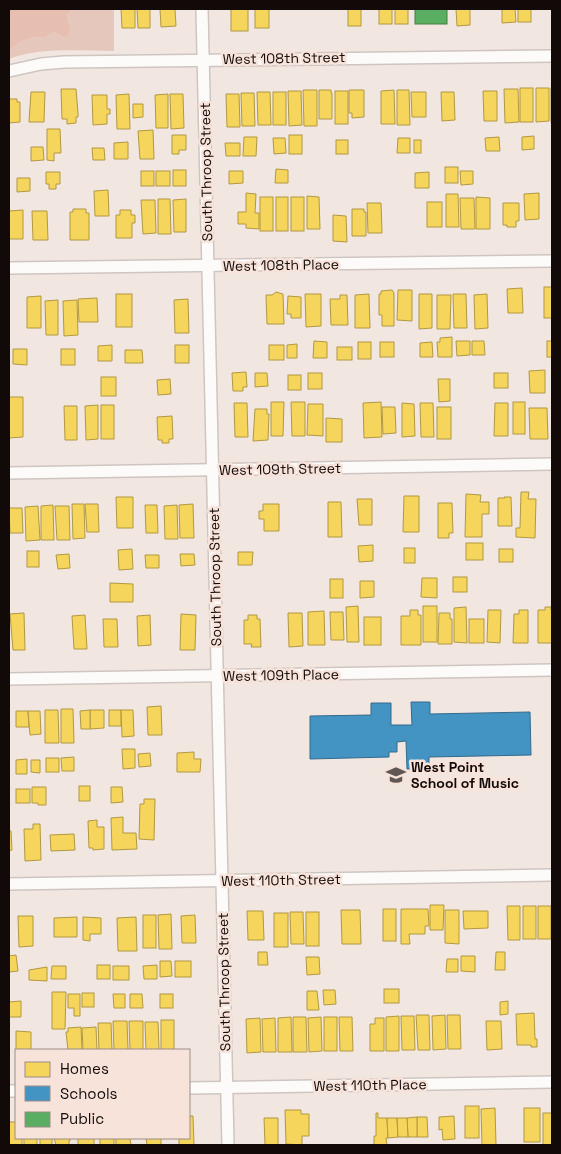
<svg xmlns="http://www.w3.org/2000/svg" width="561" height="1154" viewBox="0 0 561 1154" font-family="'Space Grotesk',sans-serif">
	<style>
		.green { fill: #e6c7bb }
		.forest { fill: #e6bfb0 }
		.homes { fill: #f6d55c; stroke: #b19843 }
		.schools { fill: #4393c3; stroke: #346a8b }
		.public { fill: #5aae61; stroke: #447d46 }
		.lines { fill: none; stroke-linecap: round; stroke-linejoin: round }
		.street-casing { stroke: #cec5c1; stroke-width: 14 }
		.street { stroke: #fdfbfa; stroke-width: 11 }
		.labels { text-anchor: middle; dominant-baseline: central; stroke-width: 5; stroke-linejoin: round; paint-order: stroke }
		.street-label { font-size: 14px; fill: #110a08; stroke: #f8e3db }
		.poi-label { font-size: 14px; font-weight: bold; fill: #110a08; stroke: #f8e3db; text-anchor: start }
	</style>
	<rect width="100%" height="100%" fill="#f2e6e1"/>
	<path class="green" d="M 72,9 L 114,9 L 114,51 C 80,51 41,47 9,59 L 9,50 C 20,42 30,35 44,38 L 53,30 L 60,36 L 70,30 L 67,15 Z"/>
	<path class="forest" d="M 11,9 L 72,9 L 67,15 L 70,30 L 68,35 C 61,39 59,34 53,31 L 44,38 C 30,35 20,42 9,50 L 9,11 Z"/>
	<g class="homes">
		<path d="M 121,9 L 135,9 L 135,28 L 122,28 Z"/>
		<path d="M 137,9 L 150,9 L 150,28 L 138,28 Z"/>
		<path d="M 160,9 L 175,9 L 176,26 L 161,27 Z"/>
		<rect x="231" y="9" width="17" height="22"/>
		<rect x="255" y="9" width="14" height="19"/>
		<rect x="348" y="9" width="13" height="17"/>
		<rect x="379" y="9" width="13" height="15"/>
		<rect x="395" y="9" width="13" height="15"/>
		<path d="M 456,9 L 470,9 L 470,25 L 457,26 Z"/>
		<path d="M 502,9 L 515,9 L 516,22 L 502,23 Z"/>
		<rect x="518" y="9" width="13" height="13"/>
		<rect x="520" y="88" width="13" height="34"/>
		<path d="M 536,88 L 549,88 L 549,121 L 536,122 Z"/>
		<rect x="551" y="88" width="1" height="34"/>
		<path d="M 61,89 L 76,89 L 78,113 L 78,117 L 76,117 L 76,123 L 67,124 L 67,119 L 62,119 Z"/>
		<path d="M 504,89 L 518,89 L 519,122 L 505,123 Z"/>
		<path d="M 303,90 L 317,90 L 317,126 L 304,126 Z"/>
		<path d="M 319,90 L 331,90 L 331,93 L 332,93 L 332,119 L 319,119 Z"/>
		<path d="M 349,90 L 364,90 L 364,117 L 352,118 L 352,113 L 349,113 Z"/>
		<path d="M 394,90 L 395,124 L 381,124 L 381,91 Z"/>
		<path d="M 397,90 L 409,90 L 410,125 L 397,125 Z"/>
		<path d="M 288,91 L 301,91 L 302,125 L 289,126 Z"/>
		<rect x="335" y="91" width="13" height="33"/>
		<path d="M 483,91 L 497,91 L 497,121 L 484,121 Z"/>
		<path d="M 31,92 L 45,92 L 44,122 L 29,122 Z"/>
		<path d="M 257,92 L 270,92 L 271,125 L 258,125 Z"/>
		<rect x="273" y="92" width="13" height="33"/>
		<path d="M 411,92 L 426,92 L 426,117 L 412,117 Z"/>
		<path d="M 441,92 L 454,92 L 455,120 L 442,121 Z"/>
		<path d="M 241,93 L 254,93 L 255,126 L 242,126 Z"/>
		<path d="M 129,94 L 130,129 L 117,129 L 116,95 Z"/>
		<path d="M 168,94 L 168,128 L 156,128 L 155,95 Z"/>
		<path d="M 170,94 L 183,94 L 184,128 L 171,129 Z"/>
		<path d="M 226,94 L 239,94 L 240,127 L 227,127 Z"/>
		<path d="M 92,95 L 107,95 L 107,109 L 110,109 L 110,114 L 107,114 L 107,124 L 93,125 Z"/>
		<path d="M 9,99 L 17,99 L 17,102 L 20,102 L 20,122 L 9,123 Z"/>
		<path d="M 133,104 L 143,104 L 143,117 L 133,118 Z"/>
		<path d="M 47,129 L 60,129 L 61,153 L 54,153 L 54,161 L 47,160 Z"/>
		<path d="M 153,130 L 154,159 L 140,159 L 138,131 Z"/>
		<path d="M 172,135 L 186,135 L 186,150 L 179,150 L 179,154 L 172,154 Z"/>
		<rect x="289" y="135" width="13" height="19"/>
		<path d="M 534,136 L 534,149 L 522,150 L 522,137 Z"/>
		<path d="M 244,137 L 257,137 L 256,156 L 243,156 Z"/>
		<path d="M 499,137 L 500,151 L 486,151 L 485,138 Z"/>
		<path d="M 273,138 L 285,138 L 286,153 L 274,154 Z"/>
		<path d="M 398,138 L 410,138 L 410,153 L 397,153 Z"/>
		<rect x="336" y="140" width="12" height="14"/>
		<rect x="414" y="140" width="7" height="13"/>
		<path d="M 128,142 L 128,159 L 114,159 L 114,143 Z"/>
		<path d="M 225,143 L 240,143 L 240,156 L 226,156 Z"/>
		<path d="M 31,147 L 43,147 L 44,160 L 31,161 Z"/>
		<path d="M 92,148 L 104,148 L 105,160 L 93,160 Z"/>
		<rect x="445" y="167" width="13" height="16"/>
		<path d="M 276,169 L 288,170 L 288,183 L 275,183 Z"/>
		<rect x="173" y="170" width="13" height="16"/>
		<rect x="141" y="171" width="13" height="15"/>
		<rect x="156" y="171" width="14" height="15"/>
		<path d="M 229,171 L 243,171 L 243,183 L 229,184 Z"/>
		<path d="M 460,171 L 473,171 L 473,184 L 461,185 Z"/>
		<path d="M 46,172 L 60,172 L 60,184 L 56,184 L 56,189 L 49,189 L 49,184 L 46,184 Z"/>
		<path d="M 429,172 L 429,188 L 415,188 L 415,173 Z"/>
		<path d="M 17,178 L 30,178 L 30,191 L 17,192 Z"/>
		<path d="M 108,190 L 109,216 L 95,216 L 94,191 Z"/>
		<path d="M 246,193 L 256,194 L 255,213 L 259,213 L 259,229 L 246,228 L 246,224 L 238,224 L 238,212 L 246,212 Z"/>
		<path d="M 539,193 L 539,219 L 525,220 L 524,194 Z"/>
		<path d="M 446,194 L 458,194 L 459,227 L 446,227 Z"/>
		<path d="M 307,196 L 319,197 L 320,229 L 307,229 Z"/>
		<rect x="260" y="197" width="13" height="34"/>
		<rect x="276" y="197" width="12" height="34"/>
		<rect x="291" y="197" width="13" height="34"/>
		<path d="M 476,197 L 490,198 L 490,229 L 476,229 Z"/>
		<path d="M 460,198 L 474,198 L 475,229 L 461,229 Z"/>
		<path d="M 158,199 L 170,199 L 171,234 L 158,234 Z"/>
		<path d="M 186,199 L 186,232 L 174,232 L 173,200 Z"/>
		<path d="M 141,200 L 155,200 L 156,233 L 143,234 Z"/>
		<rect x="427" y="202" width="15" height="25"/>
		<path d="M 367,203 L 381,203 L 382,233 L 368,233 Z"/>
		<path d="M 503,203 L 519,203 L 519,221 L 516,221 L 516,227 L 507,227 L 507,225 L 503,225 Z"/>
		<path d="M 73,209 L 86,209 L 86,213 L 89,213 L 89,240 L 70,240 L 70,212 L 73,212 Z"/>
		<path d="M 352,209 L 364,209 L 364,212 L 366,212 L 366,236 L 352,236 Z"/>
		<path d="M 23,210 L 23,239 L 9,239 L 9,211 Z"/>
		<path d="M 120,210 L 131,210 L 131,215 L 135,215 L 135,223 L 132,223 L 132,238 L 116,238 L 116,215 L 120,215 Z"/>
		<path d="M 32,211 L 47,211 L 48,240 L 33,240 Z"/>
		<path d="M 333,215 L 346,216 L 347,242 L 333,241 Z"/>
		<rect x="544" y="287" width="8" height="31"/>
		<path d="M 522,288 L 523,313 L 508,313 L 507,289 Z"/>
		<path d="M 392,290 L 394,293 L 394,326 L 382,326 L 382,315 L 379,315 L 379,294 L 381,294 L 381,291 Z"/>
		<path d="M 398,290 L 412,290 L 412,321 L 397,320 Z"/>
		<path d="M 276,292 L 283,294 L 284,324 L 267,324 L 266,295 L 272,295 Z"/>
		<rect x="116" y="294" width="16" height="33"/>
		<path d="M 305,294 L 321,294 L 321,326 L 306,327 Z"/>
		<path d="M 369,294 L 370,328 L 355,328 L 355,295 Z"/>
		<path d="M 419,294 L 432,294 L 432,328 L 419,329 Z"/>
		<path d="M 453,294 L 466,294 L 467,328 L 454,328 Z"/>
		<path d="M 487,294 L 488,328 L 475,329 L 474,295 Z"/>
		<path d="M 340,295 L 347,295 L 348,325 L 331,325 L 330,299 L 340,299 Z"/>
		<path d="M 437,295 L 451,295 L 450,329 L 437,329 Z"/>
		<path d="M 41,296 L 41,328 L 27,328 L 27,297 Z"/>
		<path d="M 288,296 L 301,297 L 301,318 L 291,318 L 291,314 L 287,314 Z"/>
		<path d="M 97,298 L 98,322 L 79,322 L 78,299 Z"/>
		<path d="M 188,299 L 189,333 L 175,333 L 174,300 Z"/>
		<path d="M 58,300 L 58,335 L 46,335 L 45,301 Z"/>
		<path d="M 77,300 L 78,335 L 64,336 L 63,301 Z"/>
		<path d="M 452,337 L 452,357 L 438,357 L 437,342 L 440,342 L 440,338 Z"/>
		<path d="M 314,341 L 327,342 L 327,358 L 313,358 Z"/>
		<path d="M 456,341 L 470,341 L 470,355 L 457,356 Z"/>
		<path d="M 472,341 L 484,341 L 485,355 L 472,355 Z"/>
		<rect x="547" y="341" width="5" height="16"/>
		<rect x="358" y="342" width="13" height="17"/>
		<rect x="380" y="342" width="14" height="15"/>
		<path d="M 432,342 L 433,357 L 420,357 L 420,343 Z"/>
		<path d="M 297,344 L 297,358 L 287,358 L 287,345 Z"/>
		<path d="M 112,345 L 112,361 L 98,361 L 98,346 Z"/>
		<rect x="175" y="345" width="14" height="18"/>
		<rect x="269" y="345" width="15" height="15"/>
		<rect x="337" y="347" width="15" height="13"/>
		<path d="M 13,349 L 27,349 L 27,365 L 13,364 Z"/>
		<rect x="61" y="349" width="14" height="16"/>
		<path d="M 125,350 L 142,350 L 143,363 L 125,363 Z"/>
		<path d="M 545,370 L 545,393 L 530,393 L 529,371 Z"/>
		<path d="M 246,372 L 247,387 L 243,387 L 243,391 L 233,391 L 232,373 Z"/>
		<path d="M 255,373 L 267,373 L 268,386 L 255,387 Z"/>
		<rect x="308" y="373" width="14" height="16"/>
		<rect x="494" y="373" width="14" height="15"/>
		<rect x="288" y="375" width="13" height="15"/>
		<rect x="101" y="377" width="15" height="19"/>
		<path d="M 170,379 L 171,394 L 158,395 L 157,380 Z"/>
		<path d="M 438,379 L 450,379 L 450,401 L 439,402 Z"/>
		<path d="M 9,397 L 23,397 L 23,437 L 9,438 Z"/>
		<path d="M 271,402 L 284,402 L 283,436 L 271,436 Z"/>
		<path d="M 291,402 L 305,402 L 305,436 L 292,436 Z"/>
		<path d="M 381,402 L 382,437 L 364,438 L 363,403 Z"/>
		<rect x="513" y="402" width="12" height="32"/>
		<path d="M 234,403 L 247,403 L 248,437 L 235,437 Z"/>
		<path d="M 402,403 L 414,404 L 415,436 L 402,437 Z"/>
		<path d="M 420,403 L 433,403 L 434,437 L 421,437 Z"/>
		<path d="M 495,403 L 508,403 L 508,436 L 494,436 Z"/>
		<path d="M 308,404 L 323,404 L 323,436 L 307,435 Z"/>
		<path d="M 98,405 L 98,439 L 86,440 L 85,406 Z"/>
		<rect x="101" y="405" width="13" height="34"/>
		<path d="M 64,406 L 77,406 L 77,440 L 65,440 Z"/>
		<path d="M 382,407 L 395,407 L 396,433 L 383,434 Z"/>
		<rect x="437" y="407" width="14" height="32"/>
		<path d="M 529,408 L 547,408 L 548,439 L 530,439 Z"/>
		<path d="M 255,409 L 267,409 L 267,414 L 269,414 L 268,440 L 253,441 Z"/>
		<path d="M 172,416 L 173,439 L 169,439 L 169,443 L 162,443 L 162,440 L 158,440 L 157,417 Z"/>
		<path d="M 326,418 L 342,419 L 342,442 L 326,442 Z"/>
		<path d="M 521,492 L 529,492 L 528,499 L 536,499 L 535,538 L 516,537 L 516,528 L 520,528 Z"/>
		<path d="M 466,494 L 481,495 L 480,502 L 489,502 L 489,514 L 482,514 L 482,537 L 465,537 Z"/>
		<path d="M 404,496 L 419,496 L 419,532 L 403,532 Z"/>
		<path d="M 116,497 L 133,497 L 133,528 L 117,528 Z"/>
		<path d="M 504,497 L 511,497 L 512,526 L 498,526 L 498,498 L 505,498 Z"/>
		<path d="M 357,499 L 372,499 L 372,525 L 359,525 Z"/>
		<path d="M 328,502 L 341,502 L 342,537 L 328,537 Z"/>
		<path d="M 438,503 L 452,503 L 453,533 L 449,533 L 449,538 L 438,538 Z"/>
		<path d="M 72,504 L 84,504 L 85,538 L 73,539 Z"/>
		<path d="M 85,504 L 98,504 L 99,532 L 87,532 Z"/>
		<path d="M 193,504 L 194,538 L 180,538 L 179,505 Z"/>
		<path d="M 263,504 L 279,504 L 279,531 L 264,531 L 264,519 L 259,519 L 259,511 L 263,511 Z"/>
		<path d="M 53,505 L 54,540 L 41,540 L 41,506 Z"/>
		<path d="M 145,505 L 157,505 L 158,533 L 146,533 Z"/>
		<path d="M 177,505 L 178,539 L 165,539 L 164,506 Z"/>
		<path d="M 38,506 L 40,540 L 26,541 L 25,507 Z"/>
		<path d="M 55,506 L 69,506 L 70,540 L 57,540 Z"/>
		<path d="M 9,508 L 22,508 L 23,533 L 10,533 Z"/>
		<rect x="466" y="543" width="17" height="17"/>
		<path d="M 373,545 L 373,561 L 359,562 L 358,546 Z"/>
		<rect x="404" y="548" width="11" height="15"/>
		<path d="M 132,549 L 133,569 L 119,570 L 118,550 Z"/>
		<rect x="499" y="549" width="14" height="13"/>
		<rect x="27" y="551" width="12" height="16"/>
		<path d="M 238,552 L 253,552 L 252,565 L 238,565 Z"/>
		<path d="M 69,554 L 70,568 L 58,569 L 56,555 Z"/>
		<path d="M 180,554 L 194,554 L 195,565 L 181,566 Z"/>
		<path d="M 145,555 L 159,555 L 159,568 L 146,568 Z"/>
		<rect x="453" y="577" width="14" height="15"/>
		<path d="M 422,578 L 437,578 L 437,598 L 421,597 Z"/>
		<rect x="330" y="579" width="13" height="19"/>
		<path d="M 360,581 L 374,581 L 374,597 L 360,598 Z"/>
		<path d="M 110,583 L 133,584 L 133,602 L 110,602 Z"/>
		<path d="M 358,606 L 359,642 L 347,642 L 346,607 Z"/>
		<rect x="423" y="606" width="14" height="36"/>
		<path d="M 466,607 L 467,643 L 454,642 L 454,608 Z"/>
		<path d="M 545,607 L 551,607 L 551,610 L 552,610 L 552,643 L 538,643 L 538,610 L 545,610 Z"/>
		<path d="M 410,610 L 418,610 L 418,615 L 421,615 L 421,645 L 401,645 L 401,616 L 410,616 Z"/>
		<path d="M 488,610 L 501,610 L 500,643 L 487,642 Z"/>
		<path d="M 519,610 L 528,610 L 528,643 L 513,643 L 514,614 L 519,614 Z"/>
		<path d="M 324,611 L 325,645 L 308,645 L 308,612 Z"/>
		<path d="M 330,612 L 343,612 L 344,640 L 331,640 Z"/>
		<path d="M 24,613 L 25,650 L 13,650 L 10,614 Z"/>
		<path d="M 288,613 L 302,613 L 303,646 L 289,647 Z"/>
		<path d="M 439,613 L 450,613 L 450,619 L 452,619 L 452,644 L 438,644 Z"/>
		<path d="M 181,614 L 196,615 L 195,650 L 180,650 Z"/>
		<path d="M 85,615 L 87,649 L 74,649 L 72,616 Z"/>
		<path d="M 150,615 L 151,645 L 138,646 L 137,616 Z"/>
		<path d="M 248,615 L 257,615 L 257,619 L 260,619 L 261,647 L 251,647 L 252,644 L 244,644 L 244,620 L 248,620 Z"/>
		<rect x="364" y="617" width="17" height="28"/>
		<path d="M 103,619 L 117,619 L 118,647 L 104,647 Z"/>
		<rect x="469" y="619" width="15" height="24"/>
		<path d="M 161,706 L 162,735 L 148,735 L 147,707 Z"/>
		<path d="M 61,709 L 73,709 L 74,743 L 61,743 Z"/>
		<path d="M 45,710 L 58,710 L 59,743 L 45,743 Z"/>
		<path d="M 90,710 L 104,710 L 104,728 L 90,729 Z"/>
		<path d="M 90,710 L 90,729 L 81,729 L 80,711 Z"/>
		<rect x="109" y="710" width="12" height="16"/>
		<path d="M 121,710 L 133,710 L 134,736 L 122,737 Z"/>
		<path d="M 16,711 L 28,711 L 29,727 L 16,727 Z"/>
		<path d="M 28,711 L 40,711 L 41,734 L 30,735 Z"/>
		<path d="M 122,749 L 135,749 L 135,768 L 123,769 Z"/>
		<path d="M 194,752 L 194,759 L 201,759 L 200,772 L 177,772 L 177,753 Z"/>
		<path d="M 150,753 L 151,766 L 139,767 L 138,754 Z"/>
		<path d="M 74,757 L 74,771 L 62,771 L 61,758 Z"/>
		<rect x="46" y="758" width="13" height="14"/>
		<path d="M 27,759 L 27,774 L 16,774 L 16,760 Z"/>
		<path d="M 31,760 L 40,760 L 40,773 L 31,772 Z"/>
		<rect x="79" y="786" width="11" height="15"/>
		<path d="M 32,787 L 46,787 L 46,805 L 38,805 L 38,803 L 32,803 Z"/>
		<path d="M 111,787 L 122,787 L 123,802 L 111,803 Z"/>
		<rect x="16" y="789" width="14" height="14"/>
		<path d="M 144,799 L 155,799 L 154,840 L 139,839 L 140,804 L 144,804 Z"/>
		<path d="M 123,817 L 123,833 L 136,833 L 137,849 L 112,850 L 111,818 Z"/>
		<path d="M 97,820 L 97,827 L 104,827 L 104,849 L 93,850 L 93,848 L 89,848 L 88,821 Z"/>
		<path d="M 33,824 L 40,824 L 41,860 L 25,861 L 24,829 L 33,829 Z"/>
		<path d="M 9,831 L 11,831 L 12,850 L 9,851 Z"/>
		<path d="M 74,834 L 75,850 L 51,851 L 50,835 Z"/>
		<path d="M 430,905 L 444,905 L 443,930 L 430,930 Z"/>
		<path d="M 507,906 L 520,906 L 520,940 L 508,940 Z"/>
		<rect x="523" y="906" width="13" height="33"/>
		<rect x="538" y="906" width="13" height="33"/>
		<rect x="383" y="909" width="13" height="32"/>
		<path d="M 401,909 L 428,909 L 429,926 L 425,926 L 425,934 L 409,934 L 410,944 L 401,944 Z"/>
		<path d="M 341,910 L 360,910 L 361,944 L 342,944 Z"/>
		<path d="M 445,910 L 459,910 L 459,944 L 445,943 Z"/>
		<path d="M 247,911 L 263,911 L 264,940 L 248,940 Z"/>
		<path d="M 463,911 L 488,911 L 488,928 L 464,929 Z"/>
		<path d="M 290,912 L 303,912 L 304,944 L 291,944 Z"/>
		<rect x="306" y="912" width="13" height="34"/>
		<rect x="274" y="913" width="14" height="34"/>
		<path d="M 171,914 L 172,949 L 159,949 L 158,915 Z"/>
		<rect x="143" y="915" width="13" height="33"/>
		<path d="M 195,915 L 196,943 L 182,943 L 181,916 Z"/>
		<path d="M 18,916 L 33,916 L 33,946 L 19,947 Z"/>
		<path d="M 77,917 L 77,937 L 54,937 L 54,918 Z"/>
		<path d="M 83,917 L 101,918 L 101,934 L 90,934 L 90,941 L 83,940 Z"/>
		<path d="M 136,917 L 137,951 L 118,951 L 117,918 Z"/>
		<path d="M 258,952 L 267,952 L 268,965 L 258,965 Z"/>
		<path d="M 496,952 L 505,952 L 505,970 L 495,970 Z"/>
		<path d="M 16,955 L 18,971 L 9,972 L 9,956 Z"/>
		<path d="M 461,956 L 475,956 L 475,972 L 461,971 Z"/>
		<path d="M 306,957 L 319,957 L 320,974 L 307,975 Z"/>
		<path d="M 447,959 L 458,959 L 458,972 L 446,972 Z"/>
		<path d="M 160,961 L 171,961 L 172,976 L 160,977 Z"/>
		<rect x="175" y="961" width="16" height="16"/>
		<rect x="97" y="965" width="13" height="14"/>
		<path d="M 157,965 L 157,979 L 144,979 L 143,966 Z"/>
		<path d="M 52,966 L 66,966 L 66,979 L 51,979 Z"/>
		<rect x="113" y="966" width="16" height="14"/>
		<path d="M 47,967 L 47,981 L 29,980 L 29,970 Z"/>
		<rect x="384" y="989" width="15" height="14"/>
		<path d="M 323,990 L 335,990 L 336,1004 L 324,1005 Z"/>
		<path d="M 307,991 L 317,991 L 319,1010 L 307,1010 Z"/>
		<path d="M 52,992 L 66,992 L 65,1029 L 52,1029 Z"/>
		<rect x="82" y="993" width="12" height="14"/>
		<path d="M 68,994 L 80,994 L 80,1016 L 74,1016 L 74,1008 L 68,1008 Z"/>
		<path d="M 113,994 L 125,994 L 125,1008 L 114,1008 Z"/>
		<path d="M 130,994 L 142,994 L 143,1008 L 130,1008 Z"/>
		<rect x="160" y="994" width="13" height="14"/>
		<path d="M 21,1001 L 21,1017 L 9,1017 L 9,1002 Z"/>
		<path d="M 508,1001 L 508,1014 L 500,1015 L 500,1002 Z"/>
		<path d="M 534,1013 L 535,1039 L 537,1039 L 537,1047 L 531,1047 L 531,1045 L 517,1045 L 516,1014 Z"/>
		<path d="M 416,1015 L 429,1015 L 430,1050 L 418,1050 Z"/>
		<path d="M 445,1015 L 446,1049 L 433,1050 L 432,1016 Z"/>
		<path d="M 447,1015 L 460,1015 L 461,1049 L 448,1049 Z"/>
		<path d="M 399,1016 L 399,1051 L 386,1051 L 386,1017 Z"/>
		<path d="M 401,1016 L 414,1016 L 415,1050 L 402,1050 Z"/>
		<path d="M 291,1017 L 292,1052 L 278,1052 L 278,1018 Z"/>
		<path d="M 293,1017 L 306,1017 L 307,1052 L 293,1052 Z"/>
		<path d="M 321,1017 L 322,1051 L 309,1052 L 308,1018 Z"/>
		<rect x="324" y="1017" width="13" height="34"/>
		<path d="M 339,1017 L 352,1017 L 353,1051 L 340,1051 Z"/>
		<path d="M 260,1018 L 261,1052 L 247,1053 L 246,1019 Z"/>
		<path d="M 275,1018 L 276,1052 L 263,1052 L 262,1019 Z"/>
		<path d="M 375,1018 L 384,1018 L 384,1051 L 370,1051 L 370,1024 L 375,1024 Z"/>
		<rect x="161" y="1020" width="13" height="30"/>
		<path d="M 113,1021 L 127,1021 L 128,1050 L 114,1050 Z"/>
		<path d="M 129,1021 L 143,1021 L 143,1050 L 130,1050 Z"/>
		<path d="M 486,1021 L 501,1021 L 502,1049 L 487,1050 Z"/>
		<path d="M 145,1022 L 158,1022 L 159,1050 L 146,1050 Z"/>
		<path d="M 98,1023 L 111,1023 L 112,1050 L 99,1050 Z"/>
		<path d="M 81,1027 L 82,1050 L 68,1050 L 66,1032 L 68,1032 L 68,1028 Z"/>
		<path d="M 96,1027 L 97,1050 L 83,1050 L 82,1028 Z"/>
		<path d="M 16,1031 L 31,1032 L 31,1050 L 16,1050 L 16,1056 Z"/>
		<rect x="465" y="1106" width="14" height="32"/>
		<path d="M 495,1108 L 496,1145 L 482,1145 L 481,1109 Z"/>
		<rect x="524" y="1108" width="16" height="34"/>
		<path d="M 285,1110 L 301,1110 L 301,1114 L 309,1114 L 309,1136 L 302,1136 L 302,1145 L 286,1144 Z"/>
		<path d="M 376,1113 L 378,1113 L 378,1118 L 387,1118 L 388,1138 L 386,1138 L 387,1145 L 374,1145 L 374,1136 L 376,1136 Z"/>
		<rect x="543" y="1113" width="9" height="32"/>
		<path d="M 189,1116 L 193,1116 L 194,1145 L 179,1145 L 179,1138 L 189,1138 Z"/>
		<path d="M 454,1116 L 455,1139 L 443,1140 L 442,1129 L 439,1130 L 439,1117 Z"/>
		<path d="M 417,1117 L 427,1117 L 428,1137 L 417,1137 Z"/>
		<path d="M 417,1117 L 417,1137 L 408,1137 L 407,1118 Z"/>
		<path d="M 264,1118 L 278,1118 L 278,1145 L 265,1145 Z"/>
		<path d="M 387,1118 L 397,1118 L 398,1137 L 388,1138 Z"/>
		<path d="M 397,1118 L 407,1118 L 408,1137 L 398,1137 Z"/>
		<path d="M 9,1122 L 16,1122 L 16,1138 L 22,1138 L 22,1145 L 9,1145 Z"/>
		<rect x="24" y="1138" width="13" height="7"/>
		<rect x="40" y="1138" width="12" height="7"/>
		<path d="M 54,1138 L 70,1138 L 70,1141 L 69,1141 L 69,1145 L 56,1145 Z"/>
		<rect x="78" y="1138" width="16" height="7"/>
		<rect x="100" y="1138" width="14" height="7"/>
		<path d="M 116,1138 L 130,1138 L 131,1145 L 116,1145 Z"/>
		<path d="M 146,1138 L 161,1138 L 161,1145 L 147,1145 Z"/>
	</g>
	<path class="schools" d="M 411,702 L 430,702 L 430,714 L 530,712 L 531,755 L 429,757 L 429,768 L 407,769 L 406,741 L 397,742 L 397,752 L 389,752 L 389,757 L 310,759 L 310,716 L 371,715 L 371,703 L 391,703 L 391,725 L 412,725 Z"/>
	<rect class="public" x="415" y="9" width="32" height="15"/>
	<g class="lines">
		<defs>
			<g id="street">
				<path d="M 202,9 L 228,1145"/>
				<path d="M 9,71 L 41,64 L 64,62 L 552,56"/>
				<path d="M 9,268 L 552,261"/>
				<path d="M 9,473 L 552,464"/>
				<path d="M 9,679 L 552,670"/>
				<path d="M 9,884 L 552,875"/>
				<path d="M 189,1088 L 552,1082"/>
				<path d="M 9,1091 L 16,1091"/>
			</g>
		</defs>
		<use href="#street" class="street-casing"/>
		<use href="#street" class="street"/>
	</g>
	<defs>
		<symbol id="school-bare" viewBox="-9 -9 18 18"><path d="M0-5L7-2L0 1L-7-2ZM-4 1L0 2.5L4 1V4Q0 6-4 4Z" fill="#605754" stroke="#f8e3db" stroke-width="2.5" paint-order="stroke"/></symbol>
	</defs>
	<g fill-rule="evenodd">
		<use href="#school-bare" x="382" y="761" width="28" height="28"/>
	</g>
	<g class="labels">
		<g class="street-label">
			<text transform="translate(284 58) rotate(-1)">West 108th Street</text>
			<text transform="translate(206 172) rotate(-91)">South Throop Street</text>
			<text transform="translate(281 265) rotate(-1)">West 108th Place</text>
			<text transform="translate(280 469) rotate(-1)">West 109th Street</text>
			<text transform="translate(215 577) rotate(-91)">South Throop Street</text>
			<text transform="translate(281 675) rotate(-1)">West 109th Place</text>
			<text transform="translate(281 880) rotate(-1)">West 110th Street</text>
			<text transform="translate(224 982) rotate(-91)">South Throop Street</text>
			<text transform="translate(370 1085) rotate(-1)">West 110th Place</text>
		</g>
		<g class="poi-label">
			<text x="411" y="767">West Point<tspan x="411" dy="16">School of Music</tspan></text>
		</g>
	</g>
	<rect width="561" height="1154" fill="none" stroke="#110a08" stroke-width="20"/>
	<rect x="15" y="1049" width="175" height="90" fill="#f8e3db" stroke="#9c8c87"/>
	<rect x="25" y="1062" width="25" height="15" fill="#f6d55c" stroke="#9c8c87"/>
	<text x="60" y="1074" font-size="15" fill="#110a08">Homes</text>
	<rect x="25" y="1086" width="25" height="15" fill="#4393c3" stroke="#9c8c87"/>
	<text x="60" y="1099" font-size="15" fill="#110a08">Schools</text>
	<rect x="25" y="1112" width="25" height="15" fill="#5aae61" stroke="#9c8c87"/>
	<text x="60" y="1124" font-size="15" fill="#110a08">Public</text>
</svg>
